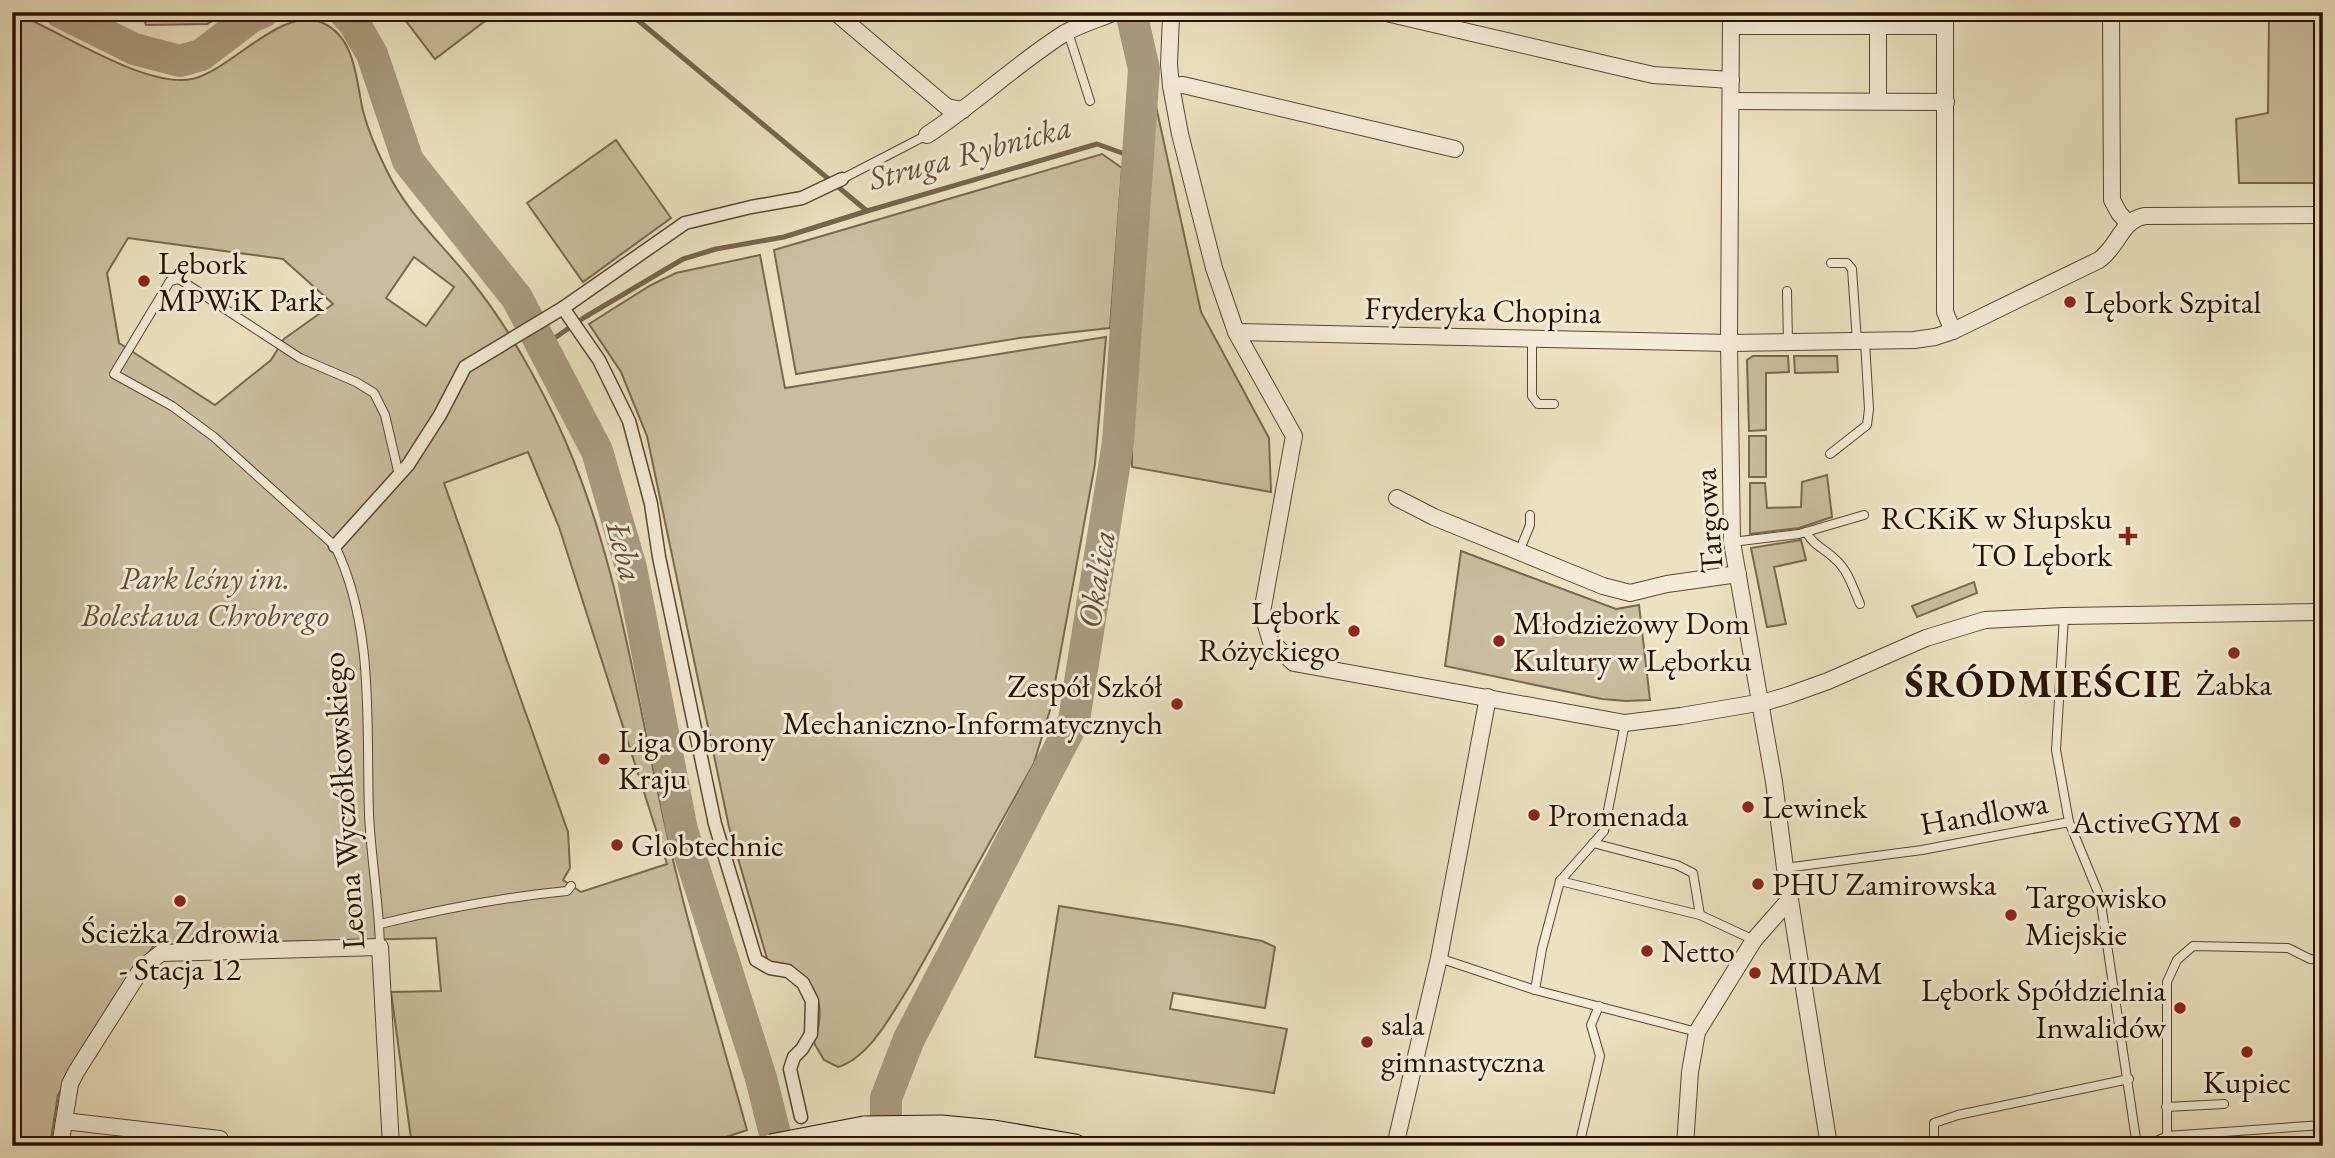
<svg xmlns="http://www.w3.org/2000/svg" width="2335" height="1158" viewBox="0 0 2335 1158" font-family="'EB Garamond',serif">
	<style>
		.green { fill: #cbbea0; stroke: #7b6850; stroke-width: 2; fill-rule: evenodd }
		.lines { fill: none; stroke-linecap: round; stroke-linejoin: round }
		.stream { stroke: #77644d; stroke-width: 5 }
		.river { stroke: #aa9b80; stroke-width: 32 }
		.service-casing { stroke: #5b4531; stroke-width: 10 }
		.pedestrian-casing { stroke: #5b4531; stroke-width: 15 }
		.minor-casing { stroke: #5b4531; stroke-width: 18 }
		.secondary-casing { stroke: #2b1101; stroke-width: 25 }
		.service { stroke: #f3ecd7; stroke-width: 8 }
		.pedestrian { stroke: #f3ecd7; stroke-width: 12 }
		.minor { stroke: #f3ecd7; stroke-width: 16 }
		.secondary { stroke: #f3ecd7; stroke-width: 23 }
		.secondary-bridge-casing { stroke: #2b1101; stroke-width: 25; stroke-linecap: butt }
		.secondary-bridge { stroke: #f3ecd7; stroke-width: 23 }
		.poi-dot { fill: #8f2418; stroke: #f3ecd7; stroke-width: 2.5 }
		.labels { text-anchor: middle; dominant-baseline: central; stroke-width: 6; stroke-linejoin: round; paint-order: stroke }
		.poi-label { font-size: 32px; fill: #2b1101; stroke: #f3ecd7; text-anchor: start }
		.street-label { font-size: 32px; fill: #2b1101; stroke: #f3ecd7 }
		.park-label { font-size: 32px; font-style: italic; fill: #634e39; stroke: #f3ecd7 }
		.water-label { font-size: 33px; font-style: italic; fill: #644f3a; stroke: #f3ecd7 }
		.district-label { font-size: 38px; font-weight: bold; letter-spacing: 2px; fill: #2b1101; stroke: #f3ecd7 }
	</style>
	<rect width="100%" height="100%" fill="#ece2c1"/>
	<filter id="stains"><feTurbulence type="fractalNoise" baseFrequency=".00286" numOctaves="4"/><feColorMatrix values="0 0 0 0 .2 0 0 0 0 .09 0 0 0 0 .02 0 0 0 .5 -.17"/></filter>
	<radialGradient id="worn" r=".72"><stop offset=".6" stop-color="#630" stop-opacity="0"/><stop offset="1" stop-color="#630" stop-opacity=".3"/></radialGradient>
	<g class="green">
		<path d="M 12,12 C 58,29 145,89 192,79 C 231,71 282,4 323,23 C 356,38 356,81 363,111 C 368,130 377,151 386,169 C 406,212 441,243 470,279 C 504,321 532,370 555,418 C 622,558 638,718 675,868 C 696,956 723,1043 747,1130 L 699,1146 L 412,1146 L 391,992 L 441,991 L 436,938 L 154,945 L 73,1069 L 58,1095 L 50,1146 L 12,1146 ZM 128,238 L 283,259 L 333,304 L 284,339 L 271,360 L 215,405 L 119,343 L 107,273 ZM 414,257 L 454,287 L 426,326 L 386,298 ZM 528,452 L 559,527 L 667,864 L 581,892 L 563,880 L 570,868 L 568,832 L 444,483 Z"/>
		<path d="M 141,12 L 229,12 L 207,24 L 146,25 Z"/>
		<path d="M 399,12 L 497,12 L 435,59 Z"/>
		<path d="M 2269,12 L 2323,12 L 2323,183 L 2239,183 L 2236,119 L 2268,113 Z"/>
		<path d="M 1151,92 L 1154,97 L 1201,312 L 1269,438 L 1271,492 L 1132,467 L 1132,382 Z"/>
		<path d="M 616,140 L 671,218 L 583,282 L 527,203 Z"/>
		<path d="M 1102,154 L 1122,168 L 1110,328 L 1019,338 L 796,374 L 774,250 Z"/>
		<path d="M 760,255 L 785,388 L 1106,337 L 1095,464 L 1050,710 L 1034,763 L 912,982 C 894,1010 871,1057 838,1067 L 824,1060 L 814,1043 C 818,1031 821,1018 819,1005 C 814,981 792,962 768,962 L 729,827 L 647,436 L 621,372 L 589,324 L 651,285 L 676,273 Z"/>
		<path d="M 1753,356 L 1788,356 L 1789,372 L 1766,373 L 1766,430 L 1749,431 L 1747,360 Z"/>
		<path d="M 1794,356 L 1837,356 L 1838,372 L 1795,373 Z"/>
		<rect x="1749" y="436" width="17" height="41"/>
		<path d="M 1827,475 L 1832,517 L 1799,528 L 1750,534 L 1750,483 L 1765,483 L 1767,508 L 1801,507 L 1802,482 Z"/>
		<path d="M 1801,540 L 1806,560 L 1774,567 L 1786,624 L 1767,627 L 1751,548 Z"/>
		<path d="M 1461,551 L 1616,609 L 1639,605 L 1650,700 L 1626,701 L 1602,699 L 1445,666 Z"/>
		<path d="M 1974,582 L 1977,593 L 1917,617 L 1912,606 Z"/>
		<path d="M 1059,906 L 1183,926 L 1262,941 L 1275,947 L 1265,1008 L 1173,993 L 1170,1009 L 1287,1029 L 1274,1093 L 1035,1057 Z"/>
	</g>
	<g class="lines">
		<g class="stream">
			<path d="M 628,12 L 867,211 L 1097,144 L 1139,159"/>
			<path d="M 543,346 L 585,317 L 683,259 L 716,249 L 784,237 L 867,211"/>
		</g>
		<g class="river">
			<path d="M 60,12 L 134,49 L 180,61 L 201,55 L 251,17 L 263,12"/>
			<path d="M 344,12 L 354,23 L 372,54 L 408,161 L 517,298 L 597,451 L 631,568 L 682,830 L 761,1078 L 778,1146"/>
			<path d="M 886,1146 L 886,1098 L 909,1039 L 1074,720 L 1118,442 L 1144,69 L 1131,12"/>
		</g>
		<defs>
			<g id="service">
				<path d="M 1068,32 L 1090,101"/>
				<path d="M 842,179 L 927,135"/>
				<path d="M 1831,263 L 1847,263 L 1852,269 L 1857,342"/>
				<path d="M 1787,291 L 1788,343"/>
				<path d="M 1532,339 L 1532,396 L 1538,404 L 1554,404"/>
				<path d="M 1830,454 L 1867,425 L 1869,409 L 1865,342"/>
				<path d="M 1806,532 C 1815,547 1824,548 1835,559 C 1848,570 1853,588 1860,604"/>
				<path d="M 1732,542 L 1799,534 L 1864,515"/>
				<path d="M 1519,552 L 1530,525 L 1530,515"/>
				<path d="M 2064,616 L 2056,750 L 2069,822 L 2100,897 L 2137,1146"/>
				<path d="M 1593,843 L 1677,865 L 1693,873 L 1700,915"/>
				<path d="M 1785,868 L 1922,850 L 2069,822"/>
				<path d="M 1560,881 L 1700,915 L 1754,940"/>
				<path d="M 380,924 C 442,909 503,897 567,891 L 571,886"/>
				<path d="M 380,947 C 379,902 371,858 369,814 C 366,725 375,628 335,546 L 214,437 L 172,406 L 114,374 L 170,281 L 179,279 L 300,358 L 356,382 L 374,393 L 385,415 L 399,475"/>
				<path d="M 1439,958 L 1535,990 L 1697,1032"/>
				<path d="M 1535,990 L 1542,949 L 1560,881 L 1604,831 L 1625,723"/>
				<path d="M 2166,1107 L 2224,1104"/>
				<path d="M 2167,1136 L 2323,1125"/>
				<path d="M 1934,1140 L 1934,1123 L 1958,1115 L 2129,1079"/>
				<path d="M 1579,1146 L 1600,1056 L 1591,1025 L 1599,1006"/>
				<path d="M 2146,1146 L 2167,1136 L 2167,982 L 2177,960 L 2193,946 L 2288,948 L 2310,959 L 2323,960"/>
			</g>
			<g id="pedestrian">
				<path d="M 563,308 L 599,360 L 629,421 L 651,504 L 659,557 L 715,824 L 756,960 L 770,968 L 788,971 L 803,983 L 812,1001 L 811,1034 L 802,1049 L 794,1057 L 790,1069 L 801,1117"/>
				<path d="M 335,546 L 408,465 L 440,415 L 465,367 L 563,308 L 685,223 L 751,207 L 802,198 L 842,179"/>
			</g>
			<g id="minor">
				<path d="M 835,12 L 947,107 L 963,110"/>
				<path d="M 1169,12 L 1171,16 L 1169,64 L 1171,86 L 1180,134 L 1214,268 L 1236,332 L 1294,436 L 1262,612 L 1271,642 L 1294,663 L 1625,723 L 1681,716 L 1769,701 L 1789,695 L 1828,681 L 1926,638 L 1985,620 L 2064,616 L 2323,612"/>
				<path d="M 1382,12 L 1653,75 L 1731,80"/>
				<path d="M 1731,12 L 1729,343 L 1732,542 L 1774,782 L 1785,868 L 1829,1146"/>
				<path d="M 1878,12 L 1878,101"/>
				<path d="M 1945,12 L 1945,312 L 1953,331"/>
				<path d="M 2111,12 L 2112,200 L 2119,213 L 2128,223"/>
				<path d="M 1731,26 L 1945,26"/>
				<path d="M 1171,86 L 1183,85 L 1455,149"/>
				<path d="M 1731,101 L 1946,102"/>
				<path d="M 927,135 C 975,104 1017,63 1065,33 C 1081,24 1099,19 1115,12"/>
				<path d="M 1236,332 L 1729,343 L 1914,340 L 1935,337 L 1953,331 L 2099,260 C 2119,246 2121,220 2145,216 L 2323,215"/>
				<path d="M 1397,498 L 1434,517 L 1603,586 L 1630,593 L 1667,584 L 1738,574"/>
				<path d="M 64,1121 L 220,1139"/>
				<path d="M 60,1146 L 70,1084 L 76,1072 L 142,968 L 161,953 L 380,947 L 391,1146"/>
				<path d="M 1395,1146 L 1439,958 L 1488,697"/>
				<path d="M 1685,1146 L 1690,1072 L 1697,1032 L 1754,940 L 1790,899"/>
			</g>
			<path id="secondary" d="M 864,1128 L 941,1127 L 994,1132 L 1075,1146"/>
		</defs>
		<use href="#service" class="service-casing"/>
		<use href="#pedestrian" class="pedestrian-casing"/>
		<use href="#minor" class="minor-casing"/>
		<use href="#secondary" class="secondary-casing"/>
		<use href="#service" class="service"/>
		<use href="#pedestrian" class="pedestrian"/>
		<use href="#minor" class="minor"/>
		<use href="#secondary" class="secondary"/>
		<defs>
			<path id="secondary-bridge" d="M 771,1146 L 864,1128"/>
		</defs>
		<use href="#secondary-bridge" class="secondary-bridge-casing"/>
		<use href="#secondary-bridge" class="secondary-bridge"/>
	</g>
	<g class="poi-dot">
		<circle cx="144" cy="281" r="7"/>
		<circle cx="2070" cy="302" r="7"/>
		<path d="M2124.5 525.5h7v7h7v7h-7v7h-7v-7h-7v-7h7z"/>
		<circle cx="1354" cy="631" r="7"/>
		<circle cx="1499" cy="641" r="7"/>
		<circle cx="2234" cy="653" r="7"/>
		<circle cx="1177" cy="704" r="7"/>
		<circle cx="604" cy="759" r="7"/>
		<circle cx="1748" cy="807" r="7"/>
		<circle cx="1534" cy="815" r="7"/>
		<circle cx="2235" cy="822" r="7"/>
		<circle cx="617" cy="845" r="7"/>
		<circle cx="1758" cy="884" r="7"/>
		<circle cx="180" cy="901" r="7"/>
		<circle cx="2011" cy="915" r="7"/>
		<circle cx="1647" cy="951" r="7"/>
		<circle cx="1755" cy="973" r="7"/>
		<circle cx="2180" cy="1008" r="7"/>
		<circle cx="1367" cy="1042" r="7"/>
		<circle cx="2247" cy="1052" r="7"/>
	</g>
	<g class="labels">
		<g class="poi-label">
			<text x="158" y="263">Lębork<tspan x="158" dy="37">MPWiK Park</tspan></text>
			<text x="2084" y="302">Lębork Szpital</text>
			<text x="2112" y="518" text-anchor="end">RCKiK w Słupsku<tspan x="2112" dy="37">TO Lębork</tspan></text>
			<text x="1340" y="613" text-anchor="end">Lębork<tspan x="1340" dy="37">Różyckiego</tspan></text>
			<text x="1513" y="623">Młodzieżowy Dom<tspan x="1513" dy="37">Kultury w Lęborku</tspan></text>
			<text x="2234" y="684" text-anchor="middle">Żabka</text>
			<text x="1163" y="686" text-anchor="end">Zespół Szkół<tspan x="1163" dy="37">Mechaniczno-Informatycznych</tspan></text>
			<text x="618" y="741">Liga Obrony<tspan x="618" dy="37">Kraju</tspan></text>
			<text x="1762" y="807">Lewinek</text>
			<text x="1548" y="815">Promenada</text>
			<text x="2221" y="822" text-anchor="end">ActiveGYM</text>
			<text x="631" y="845">Globtechnic</text>
			<text x="1772" y="884">PHU Zamirowska</text>
			<text x="2025" y="897">Targowisko<tspan x="2025" dy="37">Miejskie</tspan></text>
			<text x="180" y="932" text-anchor="middle">Ścieżka Zdrowia<tspan x="180" dy="37">- Stacja 12</tspan></text>
			<text x="1661" y="951">Netto</text>
			<text x="1769" y="973">MIDAM</text>
			<text x="2166" y="990" text-anchor="end">Lębork Spółdzielnia<tspan x="2166" dy="37">Inwalidów</tspan></text>
			<text x="1381" y="1024">sala<tspan x="1381" dy="37">gimnastyczna</tspan></text>
			<text x="2247" y="1082" text-anchor="middle">Kupiec</text>
		</g>
		<g class="street-label">
			<text transform="translate(1483 310) rotate(1)">Fryderyka Chopina</text>
			<text transform="translate(1708 521) rotate(-94)">Targowa</text>
			<text transform="translate(343 801) rotate(-94)">Leona Wyczółkowskiego</text>
			<text transform="translate(1984 813) rotate(-10)">Handlowa</text>
		</g>
		<g class="park-label">
			<text x="205" y="578">Park leśny im.<tspan x="205" dy="37">Bolesława Chrobrego</tspan></text>
		</g>
		<g class="water-label">
			<text transform="translate(970 152) rotate(-15)">Struga Rybnicka</text>
			<text transform="translate(625 551) rotate(75)">Łeba</text>
			<text transform="translate(1096 579) rotate(-81)">Okalica</text>
		</g>
		<g class="district-label">
			<text x="2044" y="683">ŚRÓDMIEŚCIE</text>
		</g>
	</g>
	<rect width="2335" height="1158" fill="none" stroke="#ece2c1" stroke-width="42"/>
	<rect x="14" y="14" width="2307" height="1130" fill="none" stroke="#2b1101" stroke-width="3.5"/>
	<rect x="21" y="21" width="2293" height="1116" fill="none" stroke="#2b1101" stroke-width="2"/>
	<rect width="100%" height="100%" filter="url(#stains)"/>
	<rect width="100%" height="100%" fill="url(#worn)"/>
</svg>
